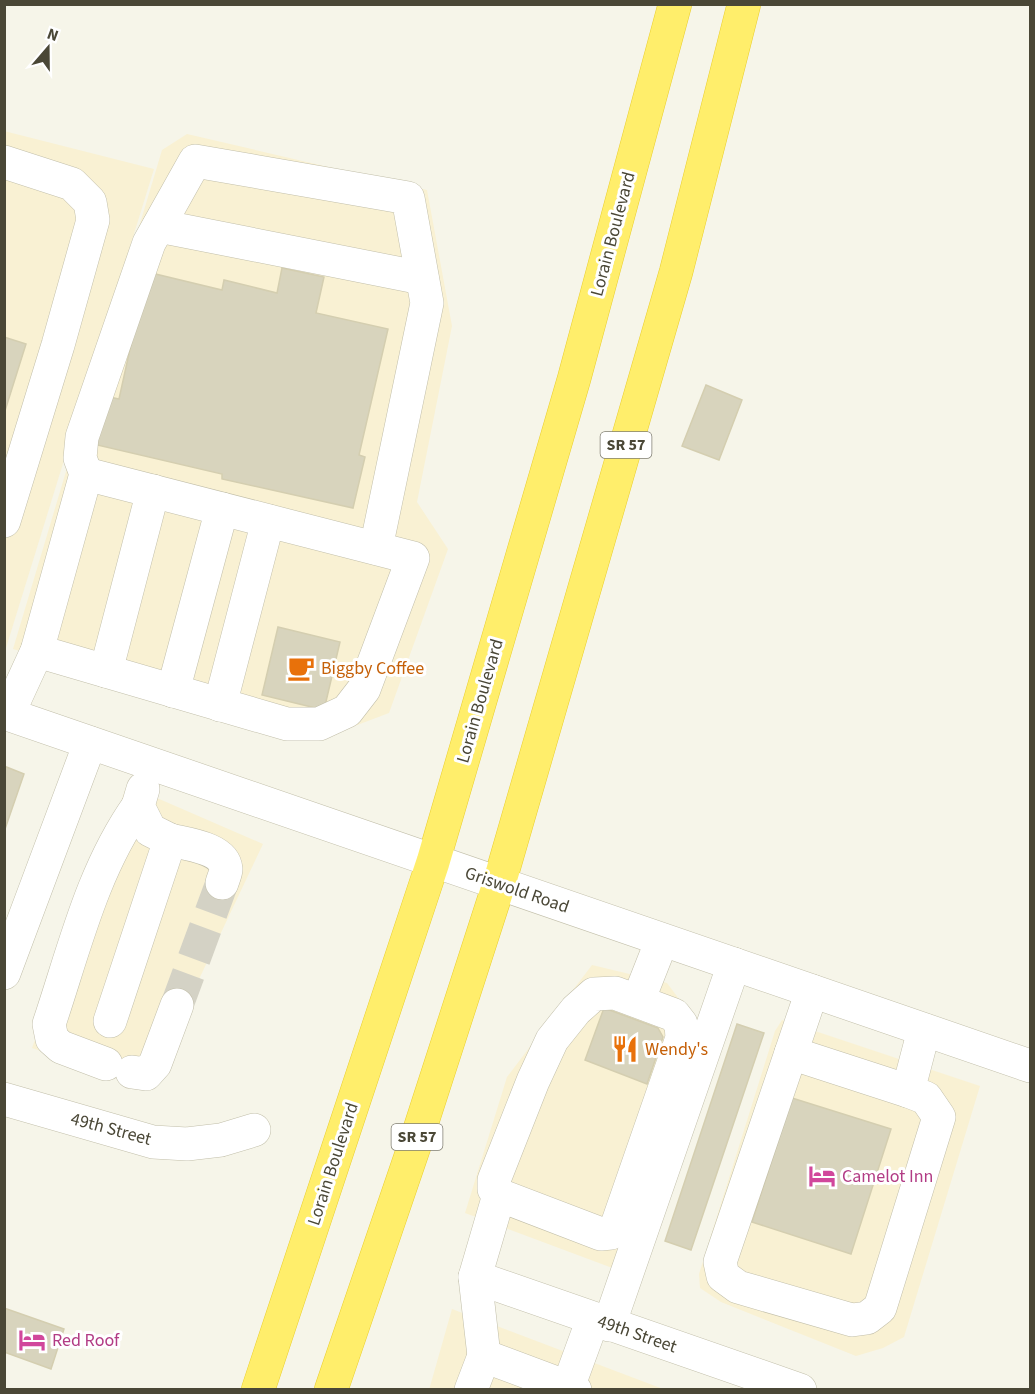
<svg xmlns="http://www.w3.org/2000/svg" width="1035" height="1394" viewBox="0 0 1035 1394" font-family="'Source Sans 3',sans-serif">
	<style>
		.commercial { fill: #f9f1d3 }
		.building { fill: #d8d4bd; stroke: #d4ceb0; stroke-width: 1.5 }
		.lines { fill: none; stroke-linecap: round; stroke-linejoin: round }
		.minor-tunnel { stroke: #d4d2c5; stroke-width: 33; stroke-dasharray: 33 16; stroke-linecap: butt }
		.minor-casing { stroke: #c2bfaa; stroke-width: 34 }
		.highway-casing { stroke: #eace2e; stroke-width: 34 }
		.minor { stroke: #fff; stroke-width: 33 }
		.highway { stroke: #ffee6b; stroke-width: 33 }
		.labels { text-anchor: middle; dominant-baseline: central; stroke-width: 6; stroke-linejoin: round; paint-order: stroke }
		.shield { fill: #fff; stroke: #807e72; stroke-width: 1.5 }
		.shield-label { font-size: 16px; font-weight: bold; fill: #4a4736 }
		.street-label { font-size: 18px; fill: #4a4736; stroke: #fff }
		.food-label { font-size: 18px; fill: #c56008; stroke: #fff; text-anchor: start }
		.hotel-label { font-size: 18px; fill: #b23c85; stroke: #fff; text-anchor: start }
	</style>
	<rect width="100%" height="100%" fill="#f6f5e9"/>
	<g class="commercial">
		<path d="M 4,131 L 154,169 L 6,648 L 4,648 Z"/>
		<path d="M 187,134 L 427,190 L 452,326 L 417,502 L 448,549 L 389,713 L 323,738 L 13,649 L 162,150 Z"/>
		<path d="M 127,785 L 263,844 L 148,1087 L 32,1048 Z"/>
		<path d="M 592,965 L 667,983 L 700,1027 L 615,1269 L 465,1213 L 507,1077 Z"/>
		<path d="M 782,1020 L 980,1086 L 904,1337 L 883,1348 L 856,1356 L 721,1302 L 700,1288 L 699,1274 L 775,1031 Z"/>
		<path d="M 452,1309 L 663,1389 L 429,1390 Z"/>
	</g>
	<g class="building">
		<path d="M 282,268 L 324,277 L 316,313 L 388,329 L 359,455 L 365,457 L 353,508 L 222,479 L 222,474 L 93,444 L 104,396 L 119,399 L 147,272 L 222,290 L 224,280 L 277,293 Z"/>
		<path d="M 4,337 L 26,344 L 4,414 Z"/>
		<path d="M 706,385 L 742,400 L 719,460 L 682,446 Z"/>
		<path d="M 278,627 L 340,642 L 324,710 L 262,695 Z"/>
		<path d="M 4,766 L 24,774 L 4,832 Z"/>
		<path d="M 604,1008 L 658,1028 L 663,1037 L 647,1084 L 585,1060 Z"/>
		<path d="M 737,1024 L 764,1033 L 691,1250 L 665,1241 Z"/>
		<path d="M 792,1098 L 891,1129 L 851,1254 L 752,1222 Z"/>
		<path d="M 4,1308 L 64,1329 L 51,1369 L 4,1352 Z"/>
	</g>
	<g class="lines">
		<path class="minor-tunnel" d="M 177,1005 L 222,883"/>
		<defs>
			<g id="minor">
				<path d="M 4,162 L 72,184 L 90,202 L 93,220 L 58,345 L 4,521"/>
				<path d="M 159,226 L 422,278"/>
				<path d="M 37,651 L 287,724 L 319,724 L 347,711 L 364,689 L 413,558 L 86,474"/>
				<path d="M 106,671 L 153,491"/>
				<path d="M 173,691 L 222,509"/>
				<path d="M 220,705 L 268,521"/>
				<path d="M 4,713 L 1030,1066"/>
				<path d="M 8,714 L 37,651 L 86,474 L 80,458 L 82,437 L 149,243 L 195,161 L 408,198 L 427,303 L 376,548"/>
				<path d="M 170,840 C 186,844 224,848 226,869 C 226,873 223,879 222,883"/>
				<path d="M 4,973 L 90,743"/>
				<path d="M 812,991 L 720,1262 L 723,1276 L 738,1287 L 852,1320 L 867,1318 L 880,1308 L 939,1117 L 926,1098 L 908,1091 L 924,1030"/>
				<path d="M 615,993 L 674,1015 L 681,1024 L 682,1038 L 616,1228 L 611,1233 L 601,1234 L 499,1195 L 494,1189 L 494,1180 L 533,1081 L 552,1040 L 576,1010 L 594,994 Z"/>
				<path d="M 638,1001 L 662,940"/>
				<path d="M 110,1021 L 170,840 L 150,830 L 138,806 L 143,789"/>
				<path d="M 791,1053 L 908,1091"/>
				<path d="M 106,1064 L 61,1047 L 52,1039 L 49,1024 C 74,950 92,871 138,806"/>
				<path d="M 132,1072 L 146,1074 L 155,1064 L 177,1005"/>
				<path d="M 4,1099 L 153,1142 L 187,1144 L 221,1140 L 254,1130"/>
				<path d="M 475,1277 L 800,1390"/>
				<path d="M 609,1325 L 734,964"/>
				<path d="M 484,1356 L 475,1277 L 499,1195"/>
				<path d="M 471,1390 L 484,1356 L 575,1390"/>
				<path d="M 567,1390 L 593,1319"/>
			</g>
			<g id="highway">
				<path d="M 258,1390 L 433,862 L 574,379 L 675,4"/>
				<path d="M 331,1390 L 415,1144 L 499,884 L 676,272 L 744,4"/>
			</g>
		</defs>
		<use href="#minor" class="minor-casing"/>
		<use href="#highway" class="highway-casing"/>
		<use href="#minor" class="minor"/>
		<use href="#highway" class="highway"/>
	</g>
	<defs>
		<symbol id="cafe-bare" viewBox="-9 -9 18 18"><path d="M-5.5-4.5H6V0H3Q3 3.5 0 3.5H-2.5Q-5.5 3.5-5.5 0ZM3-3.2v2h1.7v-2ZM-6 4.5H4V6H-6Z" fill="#e8710a" stroke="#fff" stroke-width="2.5" paint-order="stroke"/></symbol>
		<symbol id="restaurant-bare" viewBox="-9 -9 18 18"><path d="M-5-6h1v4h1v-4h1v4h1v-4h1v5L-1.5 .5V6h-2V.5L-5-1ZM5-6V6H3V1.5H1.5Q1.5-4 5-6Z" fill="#e8710a" stroke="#fff" stroke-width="2.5" paint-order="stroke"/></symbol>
		<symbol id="hotel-bare" viewBox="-9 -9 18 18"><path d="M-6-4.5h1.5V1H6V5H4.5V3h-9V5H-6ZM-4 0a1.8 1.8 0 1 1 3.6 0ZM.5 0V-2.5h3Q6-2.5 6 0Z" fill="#d1479c" stroke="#fff" stroke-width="2.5" paint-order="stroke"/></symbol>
	</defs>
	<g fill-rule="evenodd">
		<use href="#cafe-bare" x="282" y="649" width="38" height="38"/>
		<use href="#restaurant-bare" x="606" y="1030" width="38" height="38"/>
		<use href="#hotel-bare" x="803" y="1157" width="38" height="38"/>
		<use href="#hotel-bare" x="13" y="1321" width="38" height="38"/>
	</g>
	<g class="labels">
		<g class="shield">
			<rect x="600.5" y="432" width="51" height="26" rx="4.5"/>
			<rect x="391.5" y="1124" width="51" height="26" rx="4.5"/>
		</g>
		<g class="shield-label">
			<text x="626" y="445">SR 57</text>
			<text x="417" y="1137">SR 57</text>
		</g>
		<g class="street-label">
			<text transform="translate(613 234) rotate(-75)">Lorain Boulevard</text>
			<text transform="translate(480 701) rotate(-74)">Lorain Boulevard</text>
			<text transform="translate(517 890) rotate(19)">Griswold Road</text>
			<text transform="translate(111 1129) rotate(15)">49th Street</text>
			<text transform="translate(333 1164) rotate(-72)">Lorain Boulevard</text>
			<text transform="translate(637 1334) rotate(19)">49th Street</text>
		</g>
		<g class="food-label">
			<text x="321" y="668">Biggby Coffee</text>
			<text x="645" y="1049">Wendy's</text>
		</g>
		<g class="hotel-label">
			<text x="842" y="1176">Camelot Inn</text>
			<text x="52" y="1340">Red Roof</text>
		</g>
	</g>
	<rect width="1035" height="1394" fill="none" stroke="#4a4736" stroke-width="12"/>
	<g transform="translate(48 48) rotate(20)" stroke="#ffffff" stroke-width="4.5" paint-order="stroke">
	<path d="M0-4.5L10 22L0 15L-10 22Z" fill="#4a4736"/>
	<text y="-9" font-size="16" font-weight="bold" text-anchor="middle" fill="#4a4736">N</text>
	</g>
</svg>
